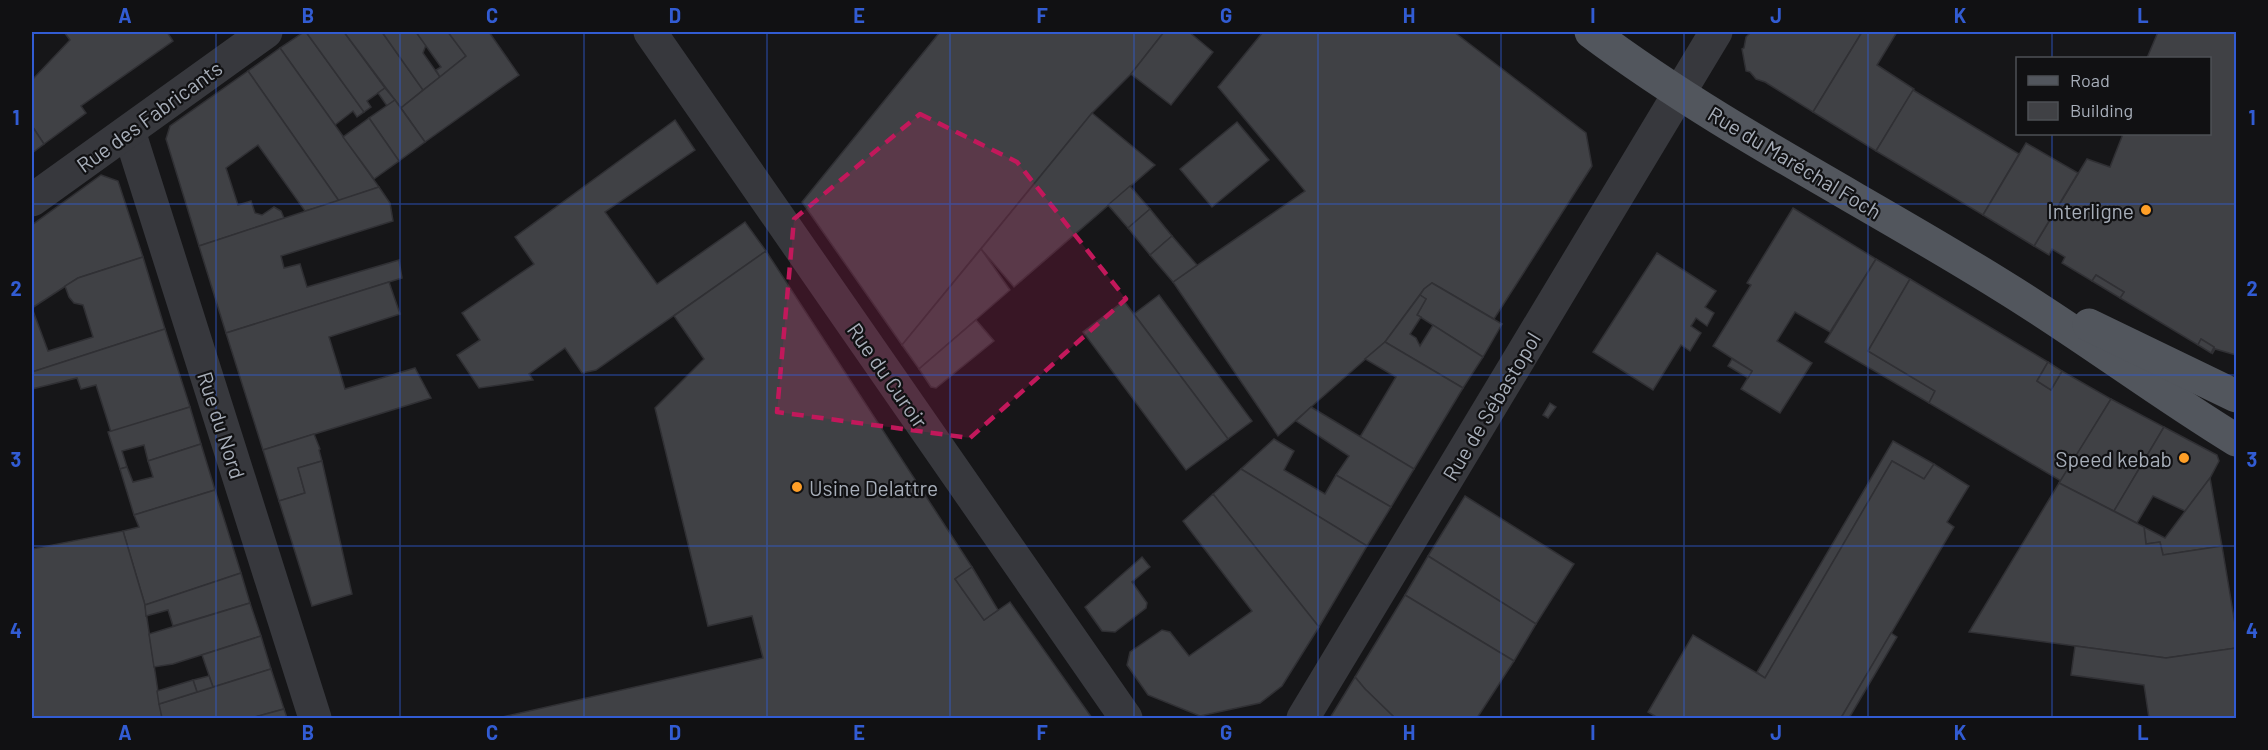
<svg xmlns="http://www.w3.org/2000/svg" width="2268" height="750" viewBox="0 0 2268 750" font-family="Barlow,sans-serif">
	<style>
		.building { fill: #404145; stroke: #303034; stroke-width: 1.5 }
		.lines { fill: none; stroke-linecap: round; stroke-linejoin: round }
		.minor { stroke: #37383d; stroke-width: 33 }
		.major { stroke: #52565d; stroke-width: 33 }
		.marked { fill: #c2185b; fill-opacity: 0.2; stroke: #c2185b; stroke-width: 4.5; stroke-dasharray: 12 8; stroke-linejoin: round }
		.grid { fill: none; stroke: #325cd3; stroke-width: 1.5; stroke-opacity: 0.55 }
		.poi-dot { fill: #ff9f27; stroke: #111113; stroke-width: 2 }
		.labels { text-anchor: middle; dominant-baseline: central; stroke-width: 4.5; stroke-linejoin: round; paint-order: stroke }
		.street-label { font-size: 21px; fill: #a7aeb9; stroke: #111113 }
		.poi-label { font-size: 21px; fill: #a7aeb9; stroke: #111113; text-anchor: end }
		.neatline { fill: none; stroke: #325cd3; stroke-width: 2 }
		.grid-label { font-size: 20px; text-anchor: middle; font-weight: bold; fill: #325cd3 }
	</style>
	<rect width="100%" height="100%" fill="#161618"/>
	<g class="building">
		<path d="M 64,32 L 167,32 L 173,41 L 81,106 L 86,113 L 44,144 L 32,126 L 32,80 L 70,40 Z"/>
		<path d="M 304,32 L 306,32 L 364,112 L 357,117 L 353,111 L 335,125 L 280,48 Z"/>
		<path d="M 306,32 L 344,32 L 385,88 L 367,101 L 371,107 L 364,112 Z"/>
		<path d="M 344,32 L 382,32 L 423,90 L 401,108 Z"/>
		<path d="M 382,32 L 416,32 L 426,45 L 423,53 L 440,77 L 423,90 Z"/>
		<path d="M 416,32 L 448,32 L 466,56 L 440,77 L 436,70 L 441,67 Z"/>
		<path d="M 448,32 L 489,32 L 519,75 L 425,142 L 401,108 L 466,56 Z"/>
		<path d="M 940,32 L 1164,32 L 1131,74 L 1092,113 L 902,345 L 802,202 Z"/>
		<path d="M 1164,32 L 1189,32 L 1213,52 L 1171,105 L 1131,74 Z"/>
		<path d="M 1263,32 L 1454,32 L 1586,133 L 1592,166 L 1494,319 L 1432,283 L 1424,289 L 1385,342 L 1278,436 L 1173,282 L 1305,191 L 1218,87 Z"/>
		<path d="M 1751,32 L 1862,32 L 1813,112 L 1765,82 L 1756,79 L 1750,72 L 1746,71 L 1742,49 L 1744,48 L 1746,37 Z"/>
		<path d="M 1862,32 L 1897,32 L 1877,65 L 1914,89 L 1876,151 L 1813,112 Z"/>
		<path d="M 2158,32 L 2236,32 L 2236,355 L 2215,349 L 2212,354 L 2214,347 L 2201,339 L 2198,345 L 2120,298 L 2124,292 L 2096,275 L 2092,281 L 2062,263 L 2065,257 L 2052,249 L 2049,255 L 2034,246 L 2087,159 L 2110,167 L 2123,134 L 2210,134 L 2210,58 L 2147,58 Z"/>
		<path d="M 280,48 L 335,125 L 379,187 L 339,201 L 248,71 Z"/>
		<path d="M 248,71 L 339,201 L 305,211 L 258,145 L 226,168 L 238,205 L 251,201 L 255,213 L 262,215 L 274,207 L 281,211 L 284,218 L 199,246 L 166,139 L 170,126 Z"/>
		<path d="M 385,88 L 395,100 L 387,106 L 378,93 Z"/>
		<path d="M 1913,90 L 2019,154 L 1983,215 L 1876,151 Z"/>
		<path d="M 395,100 L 425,142 L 399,161 L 369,118 Z"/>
		<path d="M 1092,113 L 1155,165 L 1014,287 L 981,249 Z"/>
		<path d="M 369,118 L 399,161 L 374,179 L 343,137 Z"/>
		<path d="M 675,120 L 695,150 L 605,212 L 657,284 L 745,222 L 766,251 L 596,370 L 582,373 L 565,348 L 529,374 L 533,380 L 479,388 L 457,355 L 480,340 L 462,313 L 534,264 L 515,237 Z"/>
		<path d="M 1237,122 L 1269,160 L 1212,207 L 1180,169 Z"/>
		<path d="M 32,126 L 44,144 L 32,153 Z"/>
		<path d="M 2026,143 L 2078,173 L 2034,246 L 1983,215 Z"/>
		<path d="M 101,175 L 118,181 L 143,257 L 78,278 L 32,308 L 32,225 Z"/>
		<path d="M 1130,186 L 1150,209 L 1128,228 L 1108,205 Z"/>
		<path d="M 379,187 L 390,203 L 393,221 L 281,256 L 284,268 L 300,264 L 307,287 L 399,260 L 402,278 L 226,333 L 199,246 Z"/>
		<path d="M 1793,208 L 1876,259 L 1830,332 L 1795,312 L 1777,341 L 1812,363 L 1780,413 L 1741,389 L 1752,371 L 1713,346 L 1751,285 L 1747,283 Z"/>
		<path d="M 1150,209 L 1172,236 L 1150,255 L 1128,228 Z"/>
		<path d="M 1172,236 L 1197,265 L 1173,282 L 1150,255 Z"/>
		<path d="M 981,249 L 1010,290 L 919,369 L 902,345 Z"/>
		<path d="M 766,251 L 972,567 L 955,579 L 984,620 L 1010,602 L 1092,718 L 498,718 L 763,658 L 752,616 L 708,626 L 655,408 L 704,359 L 674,316 Z"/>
		<path d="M 1657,253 L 1716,291 L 1705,307 L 1714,313 L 1707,326 L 1696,318 L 1691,326 L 1701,333 L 1690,351 L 1681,345 L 1653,390 L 1593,352 Z"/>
		<path d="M 143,257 L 165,329 L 32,372 L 32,308 L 48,351 L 93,337 L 83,305 L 74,303 L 69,297 L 65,286 L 78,278 Z"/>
		<path d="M 1876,259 L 1910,279 L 1868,351 L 1935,391 L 1929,403 L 1825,342 Z"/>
		<path d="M 2096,275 L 2124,292 L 2120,298 L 2092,281 Z"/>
		<path d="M 1910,279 L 2048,362 L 2037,381 L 2051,390 L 2062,371 L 2111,399 L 2061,481 L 1929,403 L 1935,391 L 1868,351 Z"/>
		<path d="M 389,282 L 400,314 L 329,337 L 345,389 L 415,368 L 431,398 L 263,450 L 226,333 Z"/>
		<path d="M 1432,283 L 1502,324 L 1483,357 L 1417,315 L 1426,299 L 1420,295 L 1424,289 Z"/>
		<path d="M 1159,295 L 1252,421 L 1228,439 L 1134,314 Z"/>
		<path d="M 1420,295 L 1426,299 L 1417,315 L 1421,317 L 1410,334 L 1416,338 L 1420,346 L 1433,325 L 1483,357 L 1463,388 L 1385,342 Z"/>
		<path d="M 1124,301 L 1228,439 L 1186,470 L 1083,332 Z"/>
		<path d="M 976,320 L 994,341 L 936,388 L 931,387 L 919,369 Z"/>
		<path d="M 165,329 L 190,407 L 111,432 L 96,385 L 81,389 L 77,378 L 32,389 L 32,372 Z"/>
		<path d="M 2201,339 L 2214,347 L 2211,353 L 2198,345 Z"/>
		<path d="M 1385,342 L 1463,388 L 1414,469 L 1360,437 L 1396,377 L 1365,359 Z"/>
		<path d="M 1732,359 L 1752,371 L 1748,378 L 1728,366 Z"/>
		<path d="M 2048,362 L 2062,371 L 2051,390 L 2037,381 Z"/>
		<path d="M 2111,399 L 2164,427 L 2114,511 L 2059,483 Z"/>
		<path d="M 1550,403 L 1556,407 L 1548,418 L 1543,415 Z"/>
		<path d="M 190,407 L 201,444 L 148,461 L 144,445 L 122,451 L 127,467 L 120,469 L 108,432 Z"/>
		<path d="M 1311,407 L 1414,469 L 1391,507 L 1336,475 L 1349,456 L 1296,421 Z"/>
		<path d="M 2164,427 L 2217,455 L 2219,461 L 2210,478 L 2185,511 L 2153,496 L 2137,523 L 2114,511 Z"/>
		<path d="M 314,434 L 320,449 L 319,450 L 322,461 L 298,468 L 305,493 L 279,501 L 263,450 Z"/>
		<path d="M 1274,439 L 1294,451 L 1284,470 L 1325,494 L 1336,475 L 1391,507 L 1367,546 L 1241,469 Z"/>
		<path d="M 1893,441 L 1934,464 L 1924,479 L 1892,461 L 1765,678 L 1757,672 Z"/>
		<path d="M 201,444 L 215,490 L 134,515 L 120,469 L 127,467 L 133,482 L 153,477 L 148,461 Z"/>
		<path d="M 322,461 L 352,594 L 312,606 L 279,501 L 305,493 L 298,468 Z"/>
		<path d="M 1892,461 L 1924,479 L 1934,464 L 1969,486 L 1947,522 L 1954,527 L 1841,718 L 1658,718 L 1648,712 L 1693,635 L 1765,678 Z"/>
		<path d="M 1241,469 L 1367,546 L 1319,627 L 1213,494 Z"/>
		<path d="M 2210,478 L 2222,546 L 2163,555 L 2160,542 L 2146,544 L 2144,527 L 2165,538 Z"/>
		<path d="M 2059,483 L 2144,527 L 2146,544 L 2160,542 L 2163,555 L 2222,546 L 2236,630 L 2236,648 L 2166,658 L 1969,632 Z"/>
		<path d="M 215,490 L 241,573 L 145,605 L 123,531 L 139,527 L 134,515 Z"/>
		<path d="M 1213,494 L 1319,627 L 1282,686 L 1260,703 L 1200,716 L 1148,695 L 1127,665 L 1130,652 L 1162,630 L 1170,632 L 1189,656 L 1252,611 L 1183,521 Z"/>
		<path d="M 1465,496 L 1574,564 L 1536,624 L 1428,556 Z"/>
		<path d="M 123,531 L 145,605 L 162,718 L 32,718 L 32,549 Z"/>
		<path d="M 1428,556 L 1536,624 L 1514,661 L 1405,595 Z"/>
		<path d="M 1142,557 L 1150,567 L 1132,582 L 1147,603 L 1146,608 L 1115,632 L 1102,631 L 1085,607 Z"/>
		<path d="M 972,567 L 998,610 L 984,620 L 955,579 Z"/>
		<path d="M 241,573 L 250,603 L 173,626 L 168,610 L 146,616 L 145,605 Z"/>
		<path d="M 1405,595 L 1514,661 L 1477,718 L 1395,718 L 1365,689 L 1355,677 Z"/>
		<path d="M 250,603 L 261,636 L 173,664 L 154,667 L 149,634 Z"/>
		<path d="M 1891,633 L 1897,637 L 1849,718 L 1841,718 Z"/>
		<path d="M 261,636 L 271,669 L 213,687 L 202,655 Z"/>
		<path d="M 2075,646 L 2166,658 L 2236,648 L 2236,718 L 2149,718 L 2144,685 L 2071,675 Z"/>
		<path d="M 271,669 L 284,709 L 251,718 L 162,718 L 159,704 Z"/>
		<path d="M 209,676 L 213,687 L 197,692 L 193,680 Z"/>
		<path d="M 1355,677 L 1365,689 L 1395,718 L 1330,718 Z"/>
		<path d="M 193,680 L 197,692 L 159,704 L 157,691 Z"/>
		<path d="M 284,709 L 287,718 L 251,718 Z"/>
	</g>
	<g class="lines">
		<g class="minor">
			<path d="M 650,32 L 1126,718"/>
			<path d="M 129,131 L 315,718"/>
			<path d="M 32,200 L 266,32"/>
			<path d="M 1303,718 L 1716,32"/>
		</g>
		<g class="major">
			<path d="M 1591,32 C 1719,128 1865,200 2001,285 C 2081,334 2156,391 2236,440"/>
			<path d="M 2089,325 L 2236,396"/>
		</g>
	</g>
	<path class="marked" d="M 920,114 L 1017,162 L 1126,299 L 970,438 L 777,412 L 794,219 Z"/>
	<path class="grid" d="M 216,32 L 216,718M 400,32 L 400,718M 584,32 L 584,718M 767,32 L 767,718M 950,32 L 950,718M 1134,32 L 1134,718M 1318,32 L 1318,718M 1501,32 L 1501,718M 1684,32 L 1684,718M 1868,32 L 1868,718M 2052,32 L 2052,58M 2052,134 L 2052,718M 32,204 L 2236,204M 32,375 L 2236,375M 32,546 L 2236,546"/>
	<g class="poi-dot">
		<circle cx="2146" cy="210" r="6"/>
		<circle cx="2184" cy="458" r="6"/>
		<circle cx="797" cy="487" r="6"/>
	</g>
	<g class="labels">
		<g class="street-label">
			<text transform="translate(149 116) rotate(-36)">Rue des Fabricants</text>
			<text transform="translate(1795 162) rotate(31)">Rue du Maréchal Foch</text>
			<text transform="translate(888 375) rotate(55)">Rue du Curoir</text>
			<text transform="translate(1491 406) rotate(-59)">Rue de Sébastopol</text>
			<text transform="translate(222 425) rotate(72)">Rue du Nord</text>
		</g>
		<g class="poi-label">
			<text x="2134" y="210">Interligne</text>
			<text x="2172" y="458">Speed kebab</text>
			<text x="809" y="487" text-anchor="start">Usine Delattre</text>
		</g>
	</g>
	<rect width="2268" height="750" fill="none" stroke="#111113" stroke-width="66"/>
	<rect x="2016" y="57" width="195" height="78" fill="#111113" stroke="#4d5055" stroke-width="1.5"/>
	<rect x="2028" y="76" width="30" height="9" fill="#52565d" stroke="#4d5055" stroke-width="1.5"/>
	<text x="2070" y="87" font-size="18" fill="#a7aeb9">Road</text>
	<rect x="2028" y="102" width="30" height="18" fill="#404145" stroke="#4d5055" stroke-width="1.5"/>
	<text x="2070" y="117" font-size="18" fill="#a7aeb9">Building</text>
	<rect x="33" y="33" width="2202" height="684" class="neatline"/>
	<g class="grid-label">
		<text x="125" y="23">A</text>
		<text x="308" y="23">B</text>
		<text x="492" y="23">C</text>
		<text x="675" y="23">D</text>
		<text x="859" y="23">E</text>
		<text x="1042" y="23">F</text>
		<text x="1226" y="23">G</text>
		<text x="1409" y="23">H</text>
		<text x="1593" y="23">I</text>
		<text x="1776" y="23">J</text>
		<text x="1960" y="23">K</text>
		<text x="2143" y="23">L</text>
		<text x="16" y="125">1</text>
		<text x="2252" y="125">1</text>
		<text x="16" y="296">2</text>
		<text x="2252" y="296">2</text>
		<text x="16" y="467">3</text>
		<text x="2252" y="467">3</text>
		<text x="16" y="638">4</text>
		<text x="2252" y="638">4</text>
		<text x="125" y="740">A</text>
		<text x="308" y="740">B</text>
		<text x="492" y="740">C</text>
		<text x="675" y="740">D</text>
		<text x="859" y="740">E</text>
		<text x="1042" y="740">F</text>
		<text x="1226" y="740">G</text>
		<text x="1409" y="740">H</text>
		<text x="1593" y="740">I</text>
		<text x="1776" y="740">J</text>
		<text x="1960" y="740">K</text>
		<text x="2143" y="740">L</text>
	</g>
</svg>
